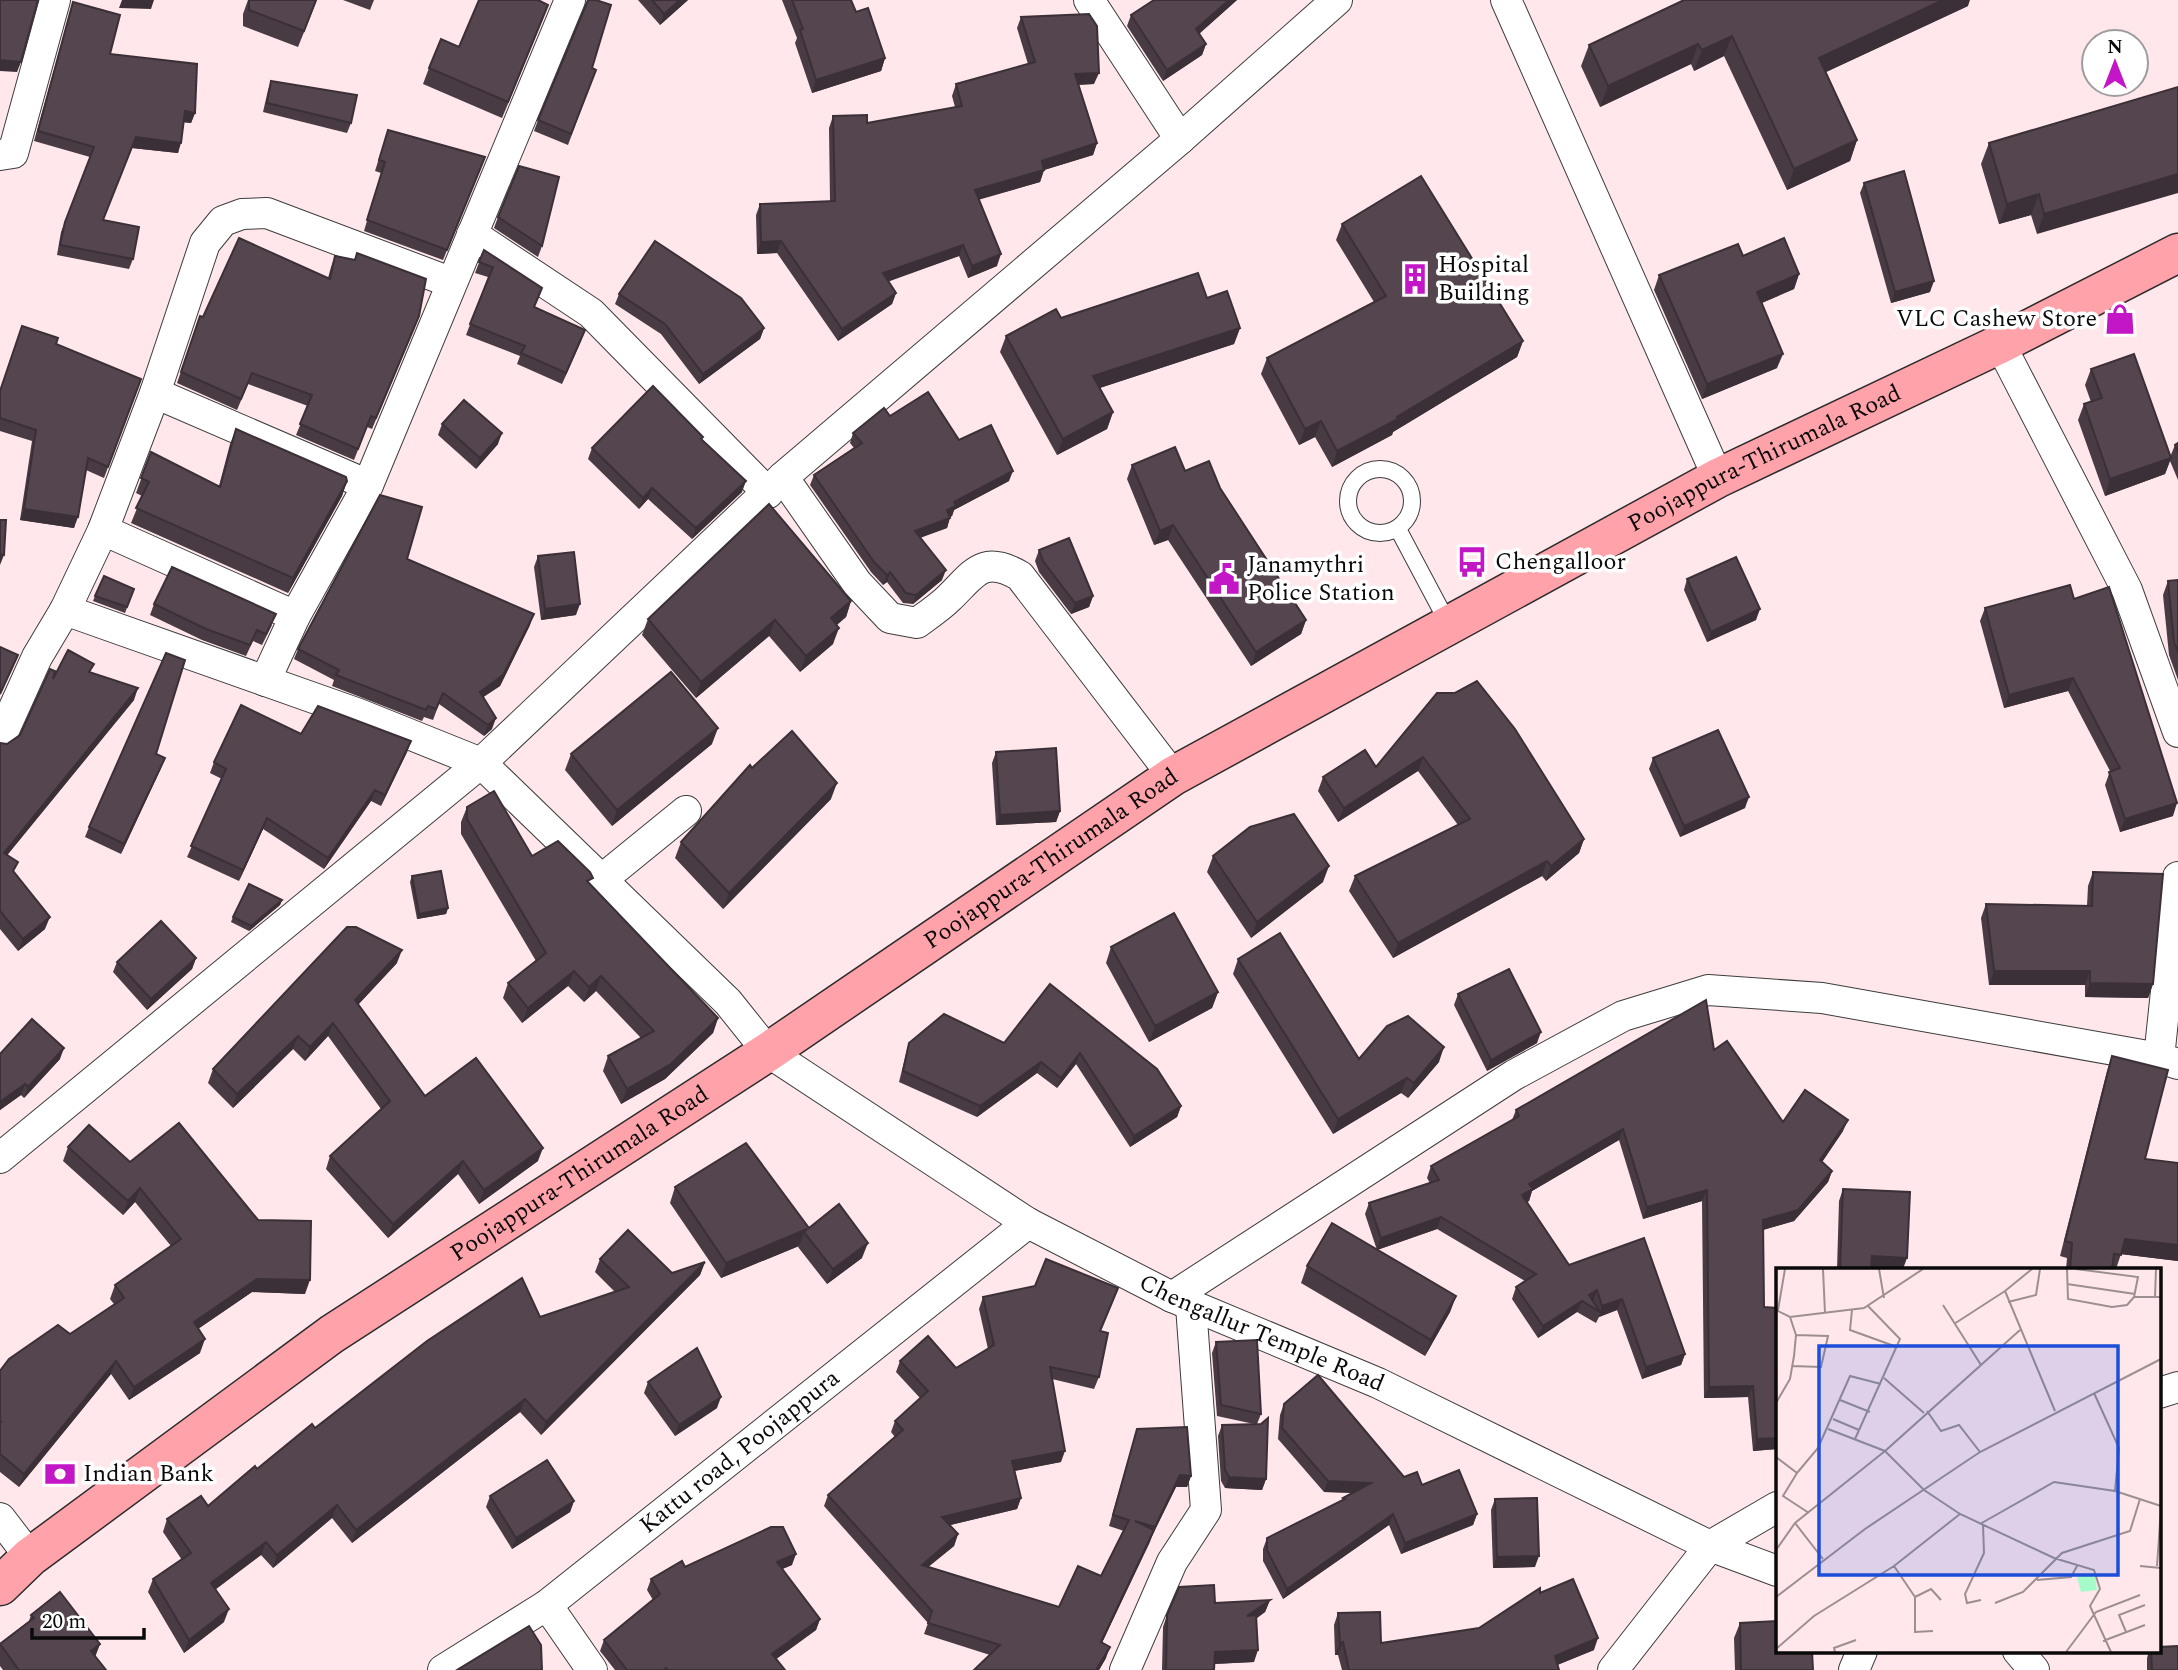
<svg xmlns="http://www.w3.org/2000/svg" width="2178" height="1670" viewBox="0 0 2178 1670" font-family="Spectral,serif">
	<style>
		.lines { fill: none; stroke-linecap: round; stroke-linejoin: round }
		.service-casing { stroke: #3d3d3d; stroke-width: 18 }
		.minor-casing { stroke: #3d3d3d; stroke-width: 32 }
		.secondary-casing { stroke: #2c2c2c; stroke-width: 41 }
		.service { stroke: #fff; stroke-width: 16 }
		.minor { stroke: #fff; stroke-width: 30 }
		.secondary { stroke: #ffa2aa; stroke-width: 38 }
		.wall { fill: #483b43 }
		.shaded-wall { fill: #3b3037 }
		.building { fill: #54454e; stroke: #3b3037; stroke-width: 2 }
		.labels { text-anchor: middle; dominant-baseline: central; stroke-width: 7; stroke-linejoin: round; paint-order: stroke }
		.poi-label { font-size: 24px; fill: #0a0a0a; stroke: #fff; text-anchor: start }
		.street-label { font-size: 24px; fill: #0a0a0a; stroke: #fff }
		.inset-road { fill: none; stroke: #9d8f91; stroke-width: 2 }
		.view { fill: #1d4ed8; fill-opacity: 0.15; stroke: #1d4ed8; stroke-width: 3.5 }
		.inset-edge { fill: none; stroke: #0a0a0a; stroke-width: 3.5 }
	</style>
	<rect width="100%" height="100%" fill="#ffe7eb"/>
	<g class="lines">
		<defs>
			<g id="service">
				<circle cx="1380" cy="501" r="32"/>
				<path d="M 1398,529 L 1449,625"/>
			</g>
			<g id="minor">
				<path d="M 1506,0 L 1718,478"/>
				<path d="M 1180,139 L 1337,0"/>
				<path d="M 0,155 L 13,153 L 55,0"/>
				<path d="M 472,234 L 591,313 L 768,493"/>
				<path d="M 2000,344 L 2127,590 L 2178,732"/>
				<path d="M 155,393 L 368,485"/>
				<path d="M 783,477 L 857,583 L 890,618 L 917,623 C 928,615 940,607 949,598 C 974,574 982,554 1020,576 L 1173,776"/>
				<path d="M 103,530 L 295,616"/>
				<path d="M 65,610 L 359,714 L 481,763 L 783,477 L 1180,139 L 1089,0"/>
				<path d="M 265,681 L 295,616 L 368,485 L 570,0"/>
				<path d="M 0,739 L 37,657 L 65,610 L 103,530 L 155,393 L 205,243 L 223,221 L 242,214 L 267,213 L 450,282"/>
				<path d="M 600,881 L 686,811"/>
				<path d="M 2159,1058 L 2178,877"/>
				<path id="s1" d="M 0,1158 L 481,763 L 728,1002 L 768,1052 L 1028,1223 L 1172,1297 L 1378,1383 L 1710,1546 L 1777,1571"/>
				<path d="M 1172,1297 L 1514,1075 L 1623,1016 L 1708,990 L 1822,998 L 2159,1058 L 2178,1064"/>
				<path d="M 2159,1393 L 2178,1387"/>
				<path d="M 0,1518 L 30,1557"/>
				<path d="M 547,1605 L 592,1670"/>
				<path d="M 2018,1651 L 2034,1670"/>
				<path id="s2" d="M 443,1670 L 547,1605 L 1028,1223"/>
				<path d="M 1125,1670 L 1172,1562 L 1206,1510 L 1191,1306"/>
				<path d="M 1613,1670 L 1710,1546 L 1777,1507"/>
				<path d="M 1854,1670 L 1862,1651"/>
			</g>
			<g id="secondary">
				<path id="s3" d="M 0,1586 L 30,1557 L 332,1334 L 768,1052 L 1173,776 L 1718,478 L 2000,344 L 2178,253"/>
			</g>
		</defs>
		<use href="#service" class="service-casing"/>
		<use href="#minor" class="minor-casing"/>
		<use href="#secondary" class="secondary-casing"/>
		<use href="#service" class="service"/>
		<use href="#minor" class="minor"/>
		<use href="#secondary" class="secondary"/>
	</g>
	<g class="wall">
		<path d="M 248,0 L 317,0 L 298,47 L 243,26 L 243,14 Z"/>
		<path d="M 343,0 L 374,0 L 370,10 Z"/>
		<path d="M 638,0 L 688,0 L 660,25 Z"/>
		<path d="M 782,0 L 851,0 L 856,12 L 885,58 L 881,71 L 812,93 L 795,43 L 797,38 Z"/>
		<path d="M 1154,0 L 1237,0 L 1199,34 L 1206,44 L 1202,55 L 1163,81 L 1127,26 L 1131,15 Z"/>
		<path d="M 73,2 L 110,54 L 195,113 L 191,123 L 184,122 L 178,153 L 132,148 L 103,220 L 133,259 L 129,269 L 57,255 L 61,232 L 90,157 L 34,141 Z"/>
		<path d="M 548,5 L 502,118 L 423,84 L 429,68 L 459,47 Z"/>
		<path d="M 1968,6 L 1826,72 L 1857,140 L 1850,161 L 1787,190 L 1724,56 L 1694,71 L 1691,64 L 1600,107 L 1581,66 L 1589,45 Z"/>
		<path d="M 1021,17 L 1094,84 L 1078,85 L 1097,143 L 1093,155 L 1044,170 L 1040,182 L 979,199 L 997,266 L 968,278 L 959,256 L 888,281 L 896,293 L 892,304 L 838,341 L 777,253 L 757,254 L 756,215 L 760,204 L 830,201 L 829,128 L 833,116 L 867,123 L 955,107 L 952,96 L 956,84 L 1028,64 L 1017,28 Z"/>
		<path d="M 596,70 L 568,145 L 534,131 L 538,120 Z"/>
		<path d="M 271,81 L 351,123 L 347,133 L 263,112 L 268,90 Z"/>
		<path d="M 2178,87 L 2037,234 L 2031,215 L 1999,224 L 1981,164 L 1989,143 Z"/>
		<path d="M 388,130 L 485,157 L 443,260 L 364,231 L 381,173 L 375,171 Z"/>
		<path d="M 1864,183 L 1930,292 L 1891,303 L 1860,193 Z"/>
		<path d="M 498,217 L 542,246 L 538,257 L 494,228 Z"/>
		<path d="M 1342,224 L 1523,341 L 1517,357 L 1393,432 L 1392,435 L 1332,467 L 1315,437 L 1299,445 L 1261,374 L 1267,358 L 1374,302 L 1336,240 Z"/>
		<path d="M 484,250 L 535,307 L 585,330 L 562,384 L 517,364 L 520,356 L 466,335 L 488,277 L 475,273 Z"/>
		<path d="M 335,256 L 415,327 L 372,429 L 367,427 L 354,460 L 296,435 L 308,406 L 248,384 L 237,410 L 177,383 L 200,316 L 203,317 L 328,278 L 331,267 Z"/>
		<path d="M 1743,256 L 1799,274 L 1794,289 L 1762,303 L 1777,368 L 1702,399 L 1654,290 L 1659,275 Z"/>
		<path d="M 619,294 L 764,328 L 760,339 L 699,384 L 661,334 L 615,304 Z"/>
		<path d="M 1207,298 L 1240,328 L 1234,344 L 1100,388 L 1113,412 L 1107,429 L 1057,455 L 1000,352 L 1006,336 L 1061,318 Z"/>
		<path d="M 56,344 L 141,379 L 104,478 L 86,470 L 74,528 L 20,520 L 32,441 L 0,431 L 0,390 Z"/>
		<path d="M 2091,369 L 2170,457 L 2175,445 L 2178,443 L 2178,480 L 2170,461 L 2165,474 L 2105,496 L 2078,420 L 2084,404 L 2091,402 L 2085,385 Z"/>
		<path d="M 890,416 L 959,440 L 1009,481 L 954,510 L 952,516 L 950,517 L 947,528 L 921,537 L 942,580 L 913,604 L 903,603 L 887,582 L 883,585 L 871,572 L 810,485 L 814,475 L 854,448 L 850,443 L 853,433 Z"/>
		<path d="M 442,424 L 498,444 L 476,469 L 438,435 Z"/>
		<path d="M 236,429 L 347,481 L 342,496 L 288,593 L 131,523 L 142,496 L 136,493 L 151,452 L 219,486 L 230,444 Z"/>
		<path d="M 702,440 L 742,492 L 692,539 L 648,499 L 639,509 L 588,459 L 592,448 Z"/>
		<path d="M 1132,465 L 1185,471 L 1220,488 L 1306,620 L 1301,634 L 1251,666 L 1168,540 L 1154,545 L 1127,479 Z"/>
		<path d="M 1039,550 L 1093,596 L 1089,607 L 1071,614 L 1039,572 L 1035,561 Z"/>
		<path d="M 538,556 L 576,615 L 541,620 L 534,567 Z"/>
		<path d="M 407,559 L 530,625 L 500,686 L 483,697 L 492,729 L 484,736 L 439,704 L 433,720 L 424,717 L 422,721 L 332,686 L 334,680 L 294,659 L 298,649 Z"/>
		<path d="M 1687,579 L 1756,620 L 1707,642 L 1684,590 Z"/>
		<path d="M 2178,580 L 2178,680 L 2169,655 L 2163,595 L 2168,581 Z"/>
		<path d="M 134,589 L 125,613 L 93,601 L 95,596 Z"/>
		<path d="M 2074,599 L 2173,816 L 2120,832 L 2105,785 L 2110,771 L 2068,691 L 2004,708 L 1980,621 L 1985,608 Z"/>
		<path d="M 851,601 L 846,617 L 837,625 L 833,644 L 800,672 L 769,636 L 696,698 L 642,635 L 648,619 Z"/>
		<path d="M 154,604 L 272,625 L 262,645 L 253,641 L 246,656 L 202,640 L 150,615 Z"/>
		<path d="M 90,673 L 134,700 L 7,855 L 14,873 L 45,929 L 18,951 L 0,929 L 0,743 L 7,744 L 20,735 L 53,679 Z"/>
		<path d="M 1437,693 L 1584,839 L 1579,853 L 1546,881 L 1542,876 L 1393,958 L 1349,891 L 1355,876 L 1458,825 L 1418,771 L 1338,822 L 1318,791 L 1323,777 L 1376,767 Z"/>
		<path d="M 301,734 L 411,741 L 407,752 L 381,806 L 371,801 L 324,869 L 263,829 L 239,881 L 187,857 L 222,779 L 210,773 L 214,762 Z"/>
		<path d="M 712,744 L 612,826 L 565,770 L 571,754 Z"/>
		<path d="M 996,752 L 1060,811 L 1056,822 L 996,825 L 992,763 Z"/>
		<path d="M 156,754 L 161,768 L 121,854 L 85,837 L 89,827 Z"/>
		<path d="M 1653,758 L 1745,808 L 1680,837 L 1649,769 Z"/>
		<path d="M 752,768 L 831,799 L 723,909 L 675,858 L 681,842 Z"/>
		<path d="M 467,807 L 532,856 L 591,885 L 718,1018 L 713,1033 L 665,1079 L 621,1104 L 603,1071 L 608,1056 L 641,1038 L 596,991 L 584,1002 L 568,986 L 522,1023 L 503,998 L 508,983 L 536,961 L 461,834 L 461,822 Z"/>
		<path d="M 1213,856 L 1323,882 L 1251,938 L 1207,872 Z"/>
		<path d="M 2093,872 L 2153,984 L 2148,998 L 2085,997 L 2085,985 L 1989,985 L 1981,918 L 1986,904 L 2087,906 L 2088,886 Z"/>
		<path d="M 412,876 L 448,908 L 446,914 L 417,919 L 410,882 Z"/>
		<path d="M 282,900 L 280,905 L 249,931 L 231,922 L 233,917 Z"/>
		<path d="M 1111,947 L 1218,992 L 1212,1008 L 1149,1042 L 1106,963 Z"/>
		<path d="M 196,958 L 192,969 L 147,1010 L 113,972 L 117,962 Z"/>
		<path d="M 1238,959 L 1359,1059 L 1439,1062 L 1408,1098 L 1401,1093 L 1333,1134 L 1233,974 Z"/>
		<path d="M 397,963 L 358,1005 L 425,1096 L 538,1161 L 479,1204 L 458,1174 L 388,1238 L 326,1169 L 330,1156 L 381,1109 L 328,1036 L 305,1061 L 293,1049 L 233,1108 L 208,1083 L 213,1069 Z"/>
		<path d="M 1050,984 L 1181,1106 L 1177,1117 L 1130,1147 L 1076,1064 L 1057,1088 L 1037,1073 L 977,1117 L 899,1082 L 906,1054 L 909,1043 L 1004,1043 Z"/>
		<path d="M 1458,994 L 1537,1043 L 1487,1071 L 1454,1005 Z"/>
		<path d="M 1714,1050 L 1783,1122 L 1843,1131 L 1822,1162 L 1832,1171 L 1828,1182 L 1794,1221 L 1763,1230 L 1764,1307 L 1777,1308 L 1777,1449 L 1753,1451 L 1748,1397 L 1704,1398 L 1702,1201 L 1643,1219 L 1619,1140 L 1532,1191 L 1529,1201 L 1527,1202 L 1569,1265 L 1644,1238 L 1685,1354 L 1681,1365 L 1642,1379 L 1617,1310 L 1599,1317 L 1596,1323 L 1577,1312 L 1538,1338 L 1512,1299 L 1516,1287 L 1525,1281 L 1437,1229 L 1377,1250 L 1456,1296 L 1450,1312 L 1425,1356 L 1301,1283 L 1307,1266 L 1377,1250 L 1365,1214 L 1369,1203 L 1430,1183 L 1427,1178 L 1431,1166 L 1512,1120 L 1516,1110 Z"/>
		<path d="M 0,1054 L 60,1059 L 24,1098 L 21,1095 L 0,1110 Z"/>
		<path d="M 2112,1056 L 2145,1159 L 2178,1163 L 2178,1261 L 2121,1254 L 2116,1269 L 2066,1269 L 2067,1258 L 2060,1256 L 2107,1071 Z"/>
		<path d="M 68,1147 L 130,1162 L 305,1294 L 252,1292 L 198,1329 L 200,1353 L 129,1400 L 111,1374 L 19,1487 L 0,1472 L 0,1371 L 70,1334 L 114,1304 L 110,1299 L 115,1285 L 171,1246 L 135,1202 L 123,1215 L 63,1161 Z"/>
		<path d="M 675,1187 L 809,1228 L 862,1258 L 827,1284 L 798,1247 L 799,1246 L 721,1278 L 670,1203 Z"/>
		<path d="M 1843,1189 L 1903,1269 L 1871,1267 L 1871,1269 L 1837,1269 L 1839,1201 Z"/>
		<path d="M 600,1259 L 672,1273 L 705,1262 L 700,1275 L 541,1435 L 520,1412 L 352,1543 L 332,1518 L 273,1568 L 261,1555 L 215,1590 L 224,1622 L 184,1653 L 148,1592 L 153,1579 L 182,1560 L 163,1532 L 167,1519 L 208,1506 L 257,1469 L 315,1428 L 540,1317 L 615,1292 L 595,1272 Z"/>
		<path d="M 983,1297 L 1114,1299 L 1100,1332 L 1099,1377 L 1094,1389 L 1052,1379 L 1061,1462 L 1015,1471 L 1021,1498 L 1017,1509 L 950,1525 L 958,1534 L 954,1546 L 928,1567 L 1059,1607 L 1101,1576 L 1124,1531 L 1109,1526 L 1137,1429 L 1191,1476 L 1187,1487 L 1176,1487 L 1151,1538 L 1102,1643 L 1106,1658 L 1099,1670 L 974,1670 L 990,1655 L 924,1634 L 928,1623 L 824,1506 L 828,1495 L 895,1437 L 891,1432 L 895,1421 L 920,1398 L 896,1372 L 900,1361 L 956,1368 L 988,1349 L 979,1309 Z"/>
		<path d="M 1216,1342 L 1261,1414 L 1257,1424 L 1266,1479 L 1262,1490 L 1225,1488 L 1221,1481 L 1218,1436 L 1222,1425 L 1254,1424 L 1217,1416 L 1212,1353 Z"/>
		<path d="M 648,1382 L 717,1408 L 675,1436 L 644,1393 Z"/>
		<path d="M 1284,1404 L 1404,1477 L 1422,1485 L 1477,1514 L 1473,1525 L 1401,1554 L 1389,1525 L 1283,1599 L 1263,1561 L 1263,1549 L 1267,1538 L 1342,1501 L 1343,1498 L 1352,1493 L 1324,1492 L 1278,1439 L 1280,1415 Z"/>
		<path d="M 490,1496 L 574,1501 L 570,1512 L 512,1549 L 486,1507 Z"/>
		<path d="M 1495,1499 L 1535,1567 L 1493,1568 L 1491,1510 Z"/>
		<path d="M 792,1565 L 782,1569 L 820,1619 L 816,1630 L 776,1659 L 785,1670 L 615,1670 L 600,1651 L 604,1640 L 653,1600 L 647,1590 L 651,1579 L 685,1567 Z"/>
		<path d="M 1540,1593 L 1594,1650 L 1557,1665 L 1559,1670 L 1342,1670 L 1338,1655 L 1335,1655 L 1334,1625 L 1338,1613 L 1381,1643 L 1479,1628 Z"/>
		<path d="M 1270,1600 L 1265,1612 L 1257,1618 L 1254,1662 L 1215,1664 L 1214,1670 L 1162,1670 L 1163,1627 L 1167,1615 L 1215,1603 Z"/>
		<path d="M 31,1615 L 100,1644 L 95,1656 L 106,1670 L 3,1670 L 0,1666 L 0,1643 L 29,1621 Z"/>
		<path d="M 1740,1623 L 1813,1670 L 1735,1670 L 1734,1638 Z"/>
		<path d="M 2149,1651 L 2159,1651 L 2178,1670 L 2147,1670 L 2147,1658 Z"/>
	</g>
	<g class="shaded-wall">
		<path d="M 122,0 L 154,0 L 151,9 L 119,8 Z"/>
		<path d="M 680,0 L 688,0 L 660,25 L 664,14 Z"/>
		<path d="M 1229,0 L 1237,0 L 1192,40 L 1196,29 Z"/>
		<path d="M 1943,0 L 1970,0 L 1968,6 L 1811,79 L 1819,58 Z"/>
		<path d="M 548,5 L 542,21 L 502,118 L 508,102 Z"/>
		<path d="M 1732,36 L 1724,56 L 1694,71 L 1702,50 Z"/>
		<path d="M 1206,44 L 1202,55 L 1163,81 L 1167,70 Z"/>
		<path d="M 1698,44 L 1691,64 L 1600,107 L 1608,86 Z"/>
		<path d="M 885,58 L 881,71 L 812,93 L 816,80 Z"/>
		<path d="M 0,60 L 21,62 L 17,72 L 0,71 Z"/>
		<path d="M 1099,73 L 1094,84 L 1070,85 L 1075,74 Z"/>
		<path d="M 185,111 L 195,113 L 191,123 L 181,122 Z"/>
		<path d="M 136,137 L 181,143 L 178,153 L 132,148 Z"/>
		<path d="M 1857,140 L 1850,161 L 1787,190 L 1794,169 Z"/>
		<path d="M 1097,143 L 1093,155 L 1044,170 L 1040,182 L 971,202 L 975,190 L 1042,161 Z"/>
		<path d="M 2178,174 L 2178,193 L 2037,234 L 2044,214 Z"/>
		<path d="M 2039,194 L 2031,215 L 1999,224 L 2007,204 Z"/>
		<path d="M 781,241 L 777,253 L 757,254 L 761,242 Z"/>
		<path d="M 963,245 L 959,256 L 879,285 L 883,273 Z"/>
		<path d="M 1001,254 L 997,266 L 968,278 L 972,266 Z"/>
		<path d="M 1799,274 L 1794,289 L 1752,307 L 1757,292 Z"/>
		<path d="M 1934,281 L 1930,292 L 1891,303 L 1895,292 Z"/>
		<path d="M 896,293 L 892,304 L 838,341 L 842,329 Z"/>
		<path d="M 764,328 L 760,339 L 699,384 L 703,374 Z"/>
		<path d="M 1240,328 L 1234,344 L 1087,392 L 1093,376 Z"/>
		<path d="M 585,330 L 581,341 L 562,384 L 566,373 Z"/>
		<path d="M 1523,341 L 1517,357 L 1393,432 L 1392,435 L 1332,467 L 1337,451 L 1397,417 Z"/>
		<path d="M 1783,354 L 1777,368 L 1702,399 L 1707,384 Z"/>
		<path d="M 1113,412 L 1107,429 L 1057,455 L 1063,439 Z"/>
		<path d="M 1321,421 L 1315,437 L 1299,445 L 1305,429 Z"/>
		<path d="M 502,433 L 498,444 L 476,469 L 480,458 Z"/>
		<path d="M 2171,458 L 2165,474 L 2105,496 L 2110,479 Z"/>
		<path d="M 1013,471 L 1009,481 L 954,510 L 952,516 L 944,520 L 947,510 L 954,502 Z"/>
		<path d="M 347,481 L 342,496 L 288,593 L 293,578 Z"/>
		<path d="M 746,481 L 742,492 L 692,539 L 696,528 Z"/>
		<path d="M 652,488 L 648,499 L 639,509 L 643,498 Z"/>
		<path d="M 24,509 L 78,517 L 74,528 L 20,520 Z"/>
		<path d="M 950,518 L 947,528 L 912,541 L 915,531 Z"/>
		<path d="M 1173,525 L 1168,540 L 1154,545 L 1160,531 Z"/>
		<path d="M 0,554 L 4,555 L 0,565 Z"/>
		<path d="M 946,570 L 942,580 L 913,604 L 916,595 Z"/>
		<path d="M 890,572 L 887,582 L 883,585 L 887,575 Z"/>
		<path d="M 1093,596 L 1089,607 L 1071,614 L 1075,603 Z"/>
		<path d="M 851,601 L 846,617 L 825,634 L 831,618 Z"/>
		<path d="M 580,604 L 576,615 L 541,620 L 545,609 Z"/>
		<path d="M 1760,609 L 1756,620 L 1707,642 L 1711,632 Z"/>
		<path d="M 534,614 L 530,625 L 500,686 L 476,702 L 480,692 Z"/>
		<path d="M 775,620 L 769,636 L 696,698 L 701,682 Z"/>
		<path d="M 1306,620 L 1301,634 L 1251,666 L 1256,652 Z"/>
		<path d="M 839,628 L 833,644 L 800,672 L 806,656 Z"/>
		<path d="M 2073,678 L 2068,691 L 2004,708 L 2009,695 Z"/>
		<path d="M 138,688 L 134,700 L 0,864 L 4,853 Z"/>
		<path d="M 496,718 L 492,729 L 484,736 L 488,725 Z"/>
		<path d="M 718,728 L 712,744 L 612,826 L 617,810 Z"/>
		<path d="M 411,741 L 407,752 L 381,806 L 385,795 Z"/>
		<path d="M 1423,757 L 1418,771 L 1338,822 L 1344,808 Z"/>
		<path d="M 165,758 L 161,768 L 121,854 L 124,844 Z"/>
		<path d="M 837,783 L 831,799 L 723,909 L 729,893 Z"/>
		<path d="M 375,790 L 371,801 L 324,869 L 328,858 Z"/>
		<path d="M 1749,797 L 1745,808 L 1680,837 L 1684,826 Z"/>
		<path d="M 2177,803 L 2173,816 L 2120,832 L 2125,819 Z"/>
		<path d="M 1060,811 L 1056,822 L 996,825 L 1000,815 Z"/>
		<path d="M 267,818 L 263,829 L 239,881 L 243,870 Z"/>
		<path d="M 1584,839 L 1579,853 L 1546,881 L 1551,866 Z"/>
		<path d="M 1547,861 L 1542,876 L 1393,958 L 1398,943 Z"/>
		<path d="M 1329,866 L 1323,882 L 1251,938 L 1257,922 Z"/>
		<path d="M 282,900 L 280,905 L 249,931 L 251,926 Z"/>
		<path d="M 448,908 L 446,914 L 417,919 L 419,914 Z"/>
		<path d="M 50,917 L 45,929 L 18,951 L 23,939 Z"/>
		<path d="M 402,950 L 397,963 L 350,1013 L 355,1000 Z"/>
		<path d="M 196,958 L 192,969 L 147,1010 L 151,999 Z"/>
		<path d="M 574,971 L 568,986 L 522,1023 L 528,1008 Z"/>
		<path d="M 1994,971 L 2090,971 L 2085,985 L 1989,985 Z"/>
		<path d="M 601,976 L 596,991 L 584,1002 L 589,987 Z"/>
		<path d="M 2090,983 L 2153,984 L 2148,998 L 2085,997 Z"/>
		<path d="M 1218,992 L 1212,1008 L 1149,1042 L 1155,1026 Z"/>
		<path d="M 718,1018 L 713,1033 L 665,1079 L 621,1104 L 627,1089 Z"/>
		<path d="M 333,1023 L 328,1036 L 305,1061 L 310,1047 Z"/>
		<path d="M 1541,1032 L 1537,1043 L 1487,1071 L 1491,1060 Z"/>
		<path d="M 298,1036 L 293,1049 L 233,1108 L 237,1094 Z"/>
		<path d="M 1444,1047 L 1439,1062 L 1408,1098 L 1414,1083 Z"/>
		<path d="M 64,1048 L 60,1059 L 24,1098 L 28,1087 Z"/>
		<path d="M 1080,1053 L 1076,1064 L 1057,1088 L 1061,1078 Z"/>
		<path d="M 1041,1062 L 1037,1073 L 977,1117 L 980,1106 Z"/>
		<path d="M 1407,1078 L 1401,1093 L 1333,1134 L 1338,1119 Z"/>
		<path d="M 25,1084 L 21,1095 L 0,1110 L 0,1102 Z"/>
		<path d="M 1181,1106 L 1177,1117 L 1130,1147 L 1134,1136 Z"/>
		<path d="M 1848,1120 L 1843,1131 L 1816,1171 L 1820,1160 Z"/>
		<path d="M 1623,1129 L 1619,1140 L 1532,1191 L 1529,1201 L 1518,1207 L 1522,1195 L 1529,1184 Z"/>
		<path d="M 543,1148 L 538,1161 L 479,1204 L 484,1190 Z"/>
		<path d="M 463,1161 L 458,1174 L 388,1238 L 393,1224 Z"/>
		<path d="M 1832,1171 L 1828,1182 L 1794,1221 L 1759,1231 L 1763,1220 Z"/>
		<path d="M 140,1188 L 135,1202 L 123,1215 L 128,1201 Z"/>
		<path d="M 1707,1190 L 1702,1201 L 1643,1219 L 1647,1207 Z"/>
		<path d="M 1441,1217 L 1437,1229 L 1377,1250 L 1381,1238 Z"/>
		<path d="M 807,1229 L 804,1232 L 799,1246 L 721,1278 L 726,1263 Z"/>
		<path d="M 2125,1239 L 2178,1245 L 2178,1261 L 2120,1254 Z"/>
		<path d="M 868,1243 L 862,1258 L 827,1284 L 833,1269 Z"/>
		<path d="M 1872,1256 L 1907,1258 L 1903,1269 L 1867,1267 Z"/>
		<path d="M 705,1262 L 700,1275 L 541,1435 L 546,1422 Z"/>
		<path d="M 257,1279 L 310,1280 L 305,1294 L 252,1292 L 189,1335 L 194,1322 Z"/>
		<path d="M 1597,1290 L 1593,1302 L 1589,1295 Z"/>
		<path d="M 1456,1296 L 1450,1312 L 1425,1356 L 1431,1340 Z"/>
		<path d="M 1622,1299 L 1617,1310 L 1599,1317 L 1602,1306 Z"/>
		<path d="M 1582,1301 L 1577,1312 L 1538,1338 L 1543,1326 Z"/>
		<path d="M 205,1339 L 200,1353 L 129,1400 L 134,1387 Z"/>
		<path d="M 1685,1354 L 1681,1365 L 1642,1379 L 1646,1367 Z"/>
		<path d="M 116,1361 L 111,1374 L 19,1487 L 24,1474 Z"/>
		<path d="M 1753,1386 L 1748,1397 L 1704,1398 L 1709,1387 Z"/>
		<path d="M 721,1397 L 717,1408 L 675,1436 L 679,1425 Z"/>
		<path d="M 525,1399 L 520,1412 L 352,1543 L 356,1530 Z"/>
		<path d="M 1777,1438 L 1777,1449 L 1753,1451 L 1757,1439 Z"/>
		<path d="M 1065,1451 L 1061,1462 L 1008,1472 L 1012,1461 Z"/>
		<path d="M 1180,1475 L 1191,1476 L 1187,1487 L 1176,1487 L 1151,1538 L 1155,1527 Z"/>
		<path d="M 1229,1477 L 1266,1479 L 1262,1490 L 1225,1488 Z"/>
		<path d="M 1328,1481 L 1371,1483 L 1367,1493 L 1324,1492 Z"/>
		<path d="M 1021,1498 L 1017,1509 L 938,1528 L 942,1517 Z"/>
		<path d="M 574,1501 L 570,1512 L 512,1549 L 516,1538 Z"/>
		<path d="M 337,1505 L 332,1518 L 273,1568 L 277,1555 Z"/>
		<path d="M 1393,1514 L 1389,1525 L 1283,1599 L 1287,1589 Z"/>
		<path d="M 1477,1514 L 1473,1525 L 1401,1554 L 1405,1543 Z"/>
		<path d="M 1154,1530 L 1150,1542 L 1097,1653 L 1101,1642 Z"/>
		<path d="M 958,1534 L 954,1546 L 917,1576 L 922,1565 Z"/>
		<path d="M 266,1542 L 261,1555 L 206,1596 L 211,1583 Z"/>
		<path d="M 796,1554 L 792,1565 L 773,1573 L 777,1562 Z"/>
		<path d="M 1539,1556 L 1535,1567 L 1493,1568 L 1497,1557 Z"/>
		<path d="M 1270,1600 L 1265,1612 L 1243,1628 L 1247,1616 Z"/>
		<path d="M 229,1609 L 224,1622 L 184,1653 L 189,1640 Z"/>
		<path d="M 820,1619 L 816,1630 L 768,1665 L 772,1654 Z"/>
		<path d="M 1598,1638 L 1594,1650 L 1550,1668 L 1555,1656 Z"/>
		<path d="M 1343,1642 L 1338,1655 L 1335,1655 L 1340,1643 Z"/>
		<path d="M 100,1644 L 94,1660 L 91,1651 Z"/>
		<path d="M 1110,1647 L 1106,1658 L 1099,1670 L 1096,1670 Z"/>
		<path d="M 1258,1650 L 1254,1662 L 1211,1664 L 1215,1652 Z"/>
	</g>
	<g class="building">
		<path d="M 0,0 L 38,0 L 21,62 L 0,60 Z"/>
		<path d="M 249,0 L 316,0 L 304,31 L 249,10 Z"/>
		<path d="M 479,0 L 538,0 L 548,5 L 508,102 L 429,68 L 441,39 L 459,47 Z"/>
		<path d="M 588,0 L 596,0 L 611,5 L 592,68 L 596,70 L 571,134 L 538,120 Z"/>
		<path d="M 652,0 L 680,0 L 664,14 Z"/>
		<path d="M 792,0 L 851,0 L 856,12 L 868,8 L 885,58 L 816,80 L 800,30 L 803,29 Z"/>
		<path d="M 1154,0 L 1229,0 L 1196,29 L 1206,44 L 1167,70 L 1131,15 Z"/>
		<path d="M 1684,0 L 1943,0 L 1819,58 L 1857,140 L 1794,169 L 1732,36 L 1702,50 L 1698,44 L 1608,86 L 1589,45 Z"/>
		<path d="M 73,2 L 120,15 L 110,54 L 197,64 L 195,113 L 185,111 L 181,143 L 136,137 L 103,220 L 139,227 L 133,259 L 60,245 L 65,222 L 94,147 L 38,131 Z"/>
		<path d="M 1089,14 L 1097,26 L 1099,73 L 1075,74 L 1097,143 L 1042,161 L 1044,170 L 975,190 L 1001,254 L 972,266 L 963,245 L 883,273 L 896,293 L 842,329 L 781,241 L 761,242 L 760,204 L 835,201 L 833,116 L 867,115 L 867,123 L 962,106 L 956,84 L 1035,62 L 1021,17 Z"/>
		<path d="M 271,81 L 357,95 L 351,123 L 267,103 Z"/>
		<path d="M 2178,87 L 2178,174 L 2044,214 L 2039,194 L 2007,204 L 1989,143 Z"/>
		<path d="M 388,130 L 485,157 L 447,250 L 367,220 L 385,162 L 379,160 Z"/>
		<path d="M 519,166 L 559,177 L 542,246 L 498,217 Z"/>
		<path d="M 1904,171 L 1934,281 L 1895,292 L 1864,183 Z"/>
		<path d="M 1421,176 L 1523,341 L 1397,417 L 1398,419 L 1337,451 L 1321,421 L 1305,429 L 1267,358 L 1386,296 L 1342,224 Z"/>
		<path d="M 239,238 L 330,279 L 335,256 L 355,260 L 357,253 L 426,279 L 419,316 L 376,418 L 371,416 L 358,449 L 300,424 L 312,395 L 252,373 L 241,399 L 181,372 L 200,316 L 203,317 Z"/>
		<path d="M 1784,238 L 1799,274 L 1757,292 L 1783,354 L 1707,384 L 1659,275 L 1738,244 L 1743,256 Z"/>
		<path d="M 655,241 L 741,298 L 764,328 L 703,374 L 665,324 L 619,294 Z"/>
		<path d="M 484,250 L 542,288 L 534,307 L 585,330 L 566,373 L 521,353 L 525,346 L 470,324 L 493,267 L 479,262 Z"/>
		<path d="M 1198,273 L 1207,298 L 1227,291 L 1240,328 L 1093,376 L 1113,412 L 1063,439 L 1006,336 L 1056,309 L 1061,318 Z"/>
		<path d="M 22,326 L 58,338 L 56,344 L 141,379 L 108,467 L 88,458 L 78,517 L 24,509 L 36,430 L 0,418 L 0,391 Z"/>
		<path d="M 2134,354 L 2171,458 L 2110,479 L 2084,404 L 2102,398 L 2091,369 Z"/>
		<path d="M 653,386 L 703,437 L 701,439 L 746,481 L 696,528 L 652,488 L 643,498 L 592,448 Z"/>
		<path d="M 928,392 L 959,440 L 991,425 L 1013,471 L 954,502 L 956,506 L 947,510 L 950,518 L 915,531 L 946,570 L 916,595 L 906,593 L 890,572 L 887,575 L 874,562 L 814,475 L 862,443 L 853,433 L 884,408 L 890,416 Z"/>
		<path d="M 464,400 L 502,433 L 480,458 L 442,424 Z"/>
		<path d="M 236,429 L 346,477 L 347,481 L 293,578 L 136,508 L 149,482 L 141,478 L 151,452 L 220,487 Z"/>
		<path d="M 2178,443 L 2178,453 L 2175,445 Z"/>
		<path d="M 1175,447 L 1185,471 L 1209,461 L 1220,488 L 1306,620 L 1256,652 L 1173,525 L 1160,531 L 1132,465 Z"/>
		<path d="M 380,495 L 422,507 L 407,559 L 534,614 L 503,675 L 480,692 L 496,718 L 488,725 L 443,693 L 436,709 L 428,706 L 426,710 L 336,675 L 339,670 L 298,649 Z"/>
		<path d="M 769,504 L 851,601 L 831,618 L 839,628 L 806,656 L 775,620 L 701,682 L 648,619 Z"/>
		<path d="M 0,520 L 6,520 L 4,555 L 0,554 Z"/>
		<path d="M 1069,538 L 1093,596 L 1075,603 L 1043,561 L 1039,550 Z"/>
		<path d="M 574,552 L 580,604 L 545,609 L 538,556 Z"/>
		<path d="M 1736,557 L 1760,609 L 1711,632 L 1687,579 Z"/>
		<path d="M 172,567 L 276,614 L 266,634 L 257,630 L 250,645 L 206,629 L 154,604 Z"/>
		<path d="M 104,576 L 134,589 L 127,607 L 95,596 Z"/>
		<path d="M 2178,580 L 2178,652 L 2174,642 L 2168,581 Z"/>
		<path d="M 2070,585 L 2074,599 L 2109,587 L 2177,803 L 2125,819 L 2109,772 L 2120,768 L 2073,678 L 2009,695 L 1985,608 Z"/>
		<path d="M 0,647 L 18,655 L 0,694 Z"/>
		<path d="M 68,650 L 94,664 L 89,672 L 138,688 L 4,853 L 18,862 L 13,871 L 50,917 L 23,939 L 0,911 L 0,743 L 7,744 L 20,735 L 50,669 L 55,671 L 53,679 Z"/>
		<path d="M 166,653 L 185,660 L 156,754 L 165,758 L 124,844 L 89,827 Z"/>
		<path d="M 671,672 L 718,728 L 617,810 L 571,754 Z"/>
		<path d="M 1477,681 L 1515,729 L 1584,839 L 1551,866 L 1547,861 L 1398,943 L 1355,876 L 1470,819 L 1423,757 L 1344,808 L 1323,777 L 1365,750 L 1376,767 L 1437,693 L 1455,693 Z"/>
		<path d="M 241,705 L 301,734 L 318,706 L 411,741 L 385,795 L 375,790 L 328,858 L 267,818 L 243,870 L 191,846 L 226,769 L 214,762 Z"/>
		<path d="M 1718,730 L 1749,797 L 1684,826 L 1653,758 Z"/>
		<path d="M 792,731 L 837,783 L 729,893 L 681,842 L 750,765 L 752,768 Z"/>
		<path d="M 1056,748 L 1060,811 L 1000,815 L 996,752 Z"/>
		<path d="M 494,791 L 532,856 L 558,841 L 590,872 L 593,878 L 587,881 L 718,1018 L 671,1064 L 627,1089 L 608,1056 L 654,1031 L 601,976 L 589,987 L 574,971 L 528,1008 L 508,983 L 546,953 L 467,819 L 467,807 Z"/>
		<path d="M 1294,814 L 1329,866 L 1257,922 L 1213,856 L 1250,827 Z"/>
		<path d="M 441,871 L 448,908 L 419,914 L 412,876 Z"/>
		<path d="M 2093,872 L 2163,874 L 2153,984 L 2090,983 L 2090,971 L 1994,971 L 1986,904 L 2092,906 Z"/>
		<path d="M 249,884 L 282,900 L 251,926 L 233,917 Z"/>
		<path d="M 1174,913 L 1218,992 L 1155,1026 L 1111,947 Z"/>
		<path d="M 161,921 L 196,958 L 151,999 L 117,962 Z"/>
		<path d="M 347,927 L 356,927 L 402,950 L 355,1000 L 425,1096 L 476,1058 L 543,1148 L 484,1190 L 463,1161 L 393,1224 L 330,1156 L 390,1101 L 333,1023 L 310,1047 L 298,1036 L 237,1094 L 213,1069 Z"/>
		<path d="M 1280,933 L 1359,1059 L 1387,1026 L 1408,1016 L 1444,1047 L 1414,1083 L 1407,1078 L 1338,1119 L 1238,959 Z"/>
		<path d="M 1509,969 L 1541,1032 L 1491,1060 L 1458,994 Z"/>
		<path d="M 1050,984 L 1157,1069 L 1181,1106 L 1134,1136 L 1080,1053 L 1061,1078 L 1041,1062 L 980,1106 L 903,1071 L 909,1043 L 944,1014 L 1004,1043 Z"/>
		<path d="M 1706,1000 L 1714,1050 L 1727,1041 L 1783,1122 L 1805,1090 L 1848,1120 L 1820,1160 L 1832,1171 L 1798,1210 L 1763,1220 L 1764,1307 L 1777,1308 L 1777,1438 L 1757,1439 L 1753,1386 L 1709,1387 L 1707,1190 L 1647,1207 L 1623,1129 L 1529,1184 L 1533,1189 L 1522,1195 L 1569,1265 L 1644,1238 L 1685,1354 L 1646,1367 L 1622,1299 L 1602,1306 L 1597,1290 L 1589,1295 L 1600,1312 L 1582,1301 L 1543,1326 L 1516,1287 L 1536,1274 L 1441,1217 L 1381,1238 L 1369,1203 L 1439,1180 L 1431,1166 L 1519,1116 L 1516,1110 Z"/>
		<path d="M 32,1019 L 64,1048 L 28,1087 L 25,1084 L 0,1102 L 0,1054 Z"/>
		<path d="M 2112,1056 L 2168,1070 L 2145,1159 L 2178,1163 L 2178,1245 L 2125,1239 L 2121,1255 L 2114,1254 L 2112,1269 L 2070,1269 L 2072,1243 L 2065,1241 Z"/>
		<path d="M 179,1123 L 258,1220 L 311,1221 L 310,1280 L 257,1279 L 194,1322 L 205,1339 L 134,1387 L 116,1361 L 24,1474 L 0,1454 L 0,1423 L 1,1422 L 0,1421 L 0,1371 L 9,1359 L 58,1325 L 70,1334 L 124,1298 L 115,1285 L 181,1239 L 140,1188 L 128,1201 L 68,1147 L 89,1125 L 130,1162 Z"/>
		<path d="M 746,1143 L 809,1228 L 839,1204 L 868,1243 L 833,1269 L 804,1232 L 807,1229 L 726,1263 L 675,1187 Z"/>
		<path d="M 1843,1189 L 1910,1192 L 1907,1258 L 1872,1256 L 1871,1269 L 1840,1269 Z"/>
		<path d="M 1332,1223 L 1456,1296 L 1431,1340 L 1307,1266 Z"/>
		<path d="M 628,1230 L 672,1273 L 705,1262 L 546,1422 L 525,1399 L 356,1530 L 337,1505 L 277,1555 L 266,1542 L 211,1583 L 229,1609 L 189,1640 L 153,1579 L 191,1553 L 167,1519 L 201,1496 L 208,1506 L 255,1466 L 257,1469 L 312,1424 L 315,1428 L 427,1341 L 522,1278 L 540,1317 L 629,1287 L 600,1259 Z"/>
		<path d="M 1046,1259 L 1118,1288 L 1100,1331 L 1108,1333 L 1099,1377 L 1050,1367 L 1065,1451 L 1012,1461 L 1021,1498 L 942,1517 L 958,1534 L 922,1565 L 1059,1607 L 1078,1566 L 1101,1576 L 1129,1520 L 1113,1515 L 1137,1429 L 1187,1427 L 1191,1476 L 1180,1475 L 1155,1527 L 1135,1521 L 1154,1530 L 1101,1642 L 1110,1647 L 1096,1670 L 974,1670 L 1000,1645 L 928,1623 L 932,1611 L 828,1495 L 903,1430 L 895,1421 L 928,1391 L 900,1361 L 928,1336 L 956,1368 L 994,1345 L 983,1297 L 1035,1286 Z"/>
		<path d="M 1257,1340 L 1261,1414 L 1221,1405 L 1216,1342 Z"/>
		<path d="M 697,1348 L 721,1397 L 679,1425 L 648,1382 Z"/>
		<path d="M 1318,1375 L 1404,1477 L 1417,1472 L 1422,1485 L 1459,1470 L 1477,1514 L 1405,1543 L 1393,1514 L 1287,1589 L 1267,1550 L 1267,1538 L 1345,1499 L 1343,1498 L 1371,1483 L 1328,1481 L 1282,1428 L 1284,1404 Z"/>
		<path d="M 1268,1418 L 1266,1479 L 1229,1477 L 1225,1470 L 1222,1425 L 1261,1424 Z"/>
		<path d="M 547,1460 L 574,1501 L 516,1538 L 490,1496 Z"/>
		<path d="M 1537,1498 L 1539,1556 L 1497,1557 L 1495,1499 Z"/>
		<path d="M 771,1527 L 783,1527 L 796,1554 L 777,1562 L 820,1619 L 772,1654 L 785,1670 L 668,1670 L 666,1668 L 664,1670 L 627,1670 L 604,1640 L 660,1594 L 651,1579 L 682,1561 L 685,1567 Z"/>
		<path d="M 1573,1579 L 1598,1638 L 1555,1656 L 1559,1670 L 1349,1670 L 1343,1642 L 1340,1643 L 1338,1613 L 1380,1612 L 1381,1643 L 1479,1628 L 1540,1588 L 1540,1593 Z"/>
		<path d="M 1214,1585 L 1215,1603 L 1270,1600 L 1247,1616 L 1256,1615 L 1258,1650 L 1215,1652 L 1214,1670 L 1166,1670 L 1167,1615 L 1179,1587 Z"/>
		<path d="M 60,1592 L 100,1644 L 91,1651 L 106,1670 L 19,1670 L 0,1644 L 34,1618 L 31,1615 Z"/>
		<path d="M 1777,1621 L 1777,1651 L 1812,1651 L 1813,1670 L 1741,1670 L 1740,1623 Z"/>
		<path d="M 529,1626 L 541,1645 L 542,1670 L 457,1670 Z"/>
		<path d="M 2178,1646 L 2178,1670 L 2152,1670 L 2151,1651 L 2159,1651 L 2159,1647 Z"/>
	</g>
	<defs>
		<symbol id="building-bare" viewBox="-9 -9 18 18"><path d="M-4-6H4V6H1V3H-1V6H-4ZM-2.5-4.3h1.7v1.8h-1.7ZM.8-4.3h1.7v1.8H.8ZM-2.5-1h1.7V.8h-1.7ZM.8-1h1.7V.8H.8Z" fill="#c316c6" stroke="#fff" stroke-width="2.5" paint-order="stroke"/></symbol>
		<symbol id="shop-bare" viewBox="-9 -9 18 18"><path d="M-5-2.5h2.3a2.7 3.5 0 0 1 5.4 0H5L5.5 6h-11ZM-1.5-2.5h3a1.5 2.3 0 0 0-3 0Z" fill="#c316c6" stroke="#fff" stroke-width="2.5" paint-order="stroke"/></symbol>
		<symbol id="bus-bare" viewBox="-9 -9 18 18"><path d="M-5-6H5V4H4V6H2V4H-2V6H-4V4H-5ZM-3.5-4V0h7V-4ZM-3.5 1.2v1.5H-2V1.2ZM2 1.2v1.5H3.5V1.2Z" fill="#c316c6" stroke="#fff" stroke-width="2.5" paint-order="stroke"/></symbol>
		<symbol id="civic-bare" viewBox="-9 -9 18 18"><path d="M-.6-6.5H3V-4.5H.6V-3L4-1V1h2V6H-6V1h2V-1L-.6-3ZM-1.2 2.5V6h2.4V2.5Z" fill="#c316c6" stroke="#fff" stroke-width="2.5" paint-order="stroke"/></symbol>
		<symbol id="bank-bare" viewBox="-9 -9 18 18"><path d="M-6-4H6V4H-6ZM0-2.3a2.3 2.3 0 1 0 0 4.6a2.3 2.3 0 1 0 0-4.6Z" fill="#c316c6" stroke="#fff" stroke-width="2.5" paint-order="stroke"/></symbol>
	</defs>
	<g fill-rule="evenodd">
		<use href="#building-bare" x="1393" y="257" width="44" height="44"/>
		<use href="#shop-bare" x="2098" y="297" width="44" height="44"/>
		<use href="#bus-bare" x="1450" y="540" width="44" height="44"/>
		<use href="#civic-bare" x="1202" y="557" width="44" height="44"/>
		<use href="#bank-bare" x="38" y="1452" width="44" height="44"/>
	</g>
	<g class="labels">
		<g class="poi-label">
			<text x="1438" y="265">Hospital<tspan x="1438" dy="28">Building</tspan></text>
			<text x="2097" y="319" text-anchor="end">VLC Cashew Store</text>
			<text x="1495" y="562">Chengalloor</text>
			<text x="1247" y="565">Janamythri<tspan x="1247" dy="28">Police Station</tspan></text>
			<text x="83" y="1474">Indian Bank</text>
		</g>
		<g class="street-label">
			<text stroke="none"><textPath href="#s3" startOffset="2098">Poojappura-Thirumala Road</textPath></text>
			<text stroke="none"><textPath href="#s3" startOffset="1279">Poojappura-Thirumala Road</textPath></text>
			<text stroke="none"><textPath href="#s3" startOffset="712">Poojappura-Thirumala Road</textPath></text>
			<text stroke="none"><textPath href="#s1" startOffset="1600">Chengallur Temple Road</textPath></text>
			<text stroke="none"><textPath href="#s2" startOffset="369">Kattu road, Poojappura</textPath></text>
		</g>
	</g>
	<g transform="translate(1776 1268)">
		<rect width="385" height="385" fill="#ffe7eb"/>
		<path d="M 319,306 L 321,322 L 305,324 L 301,309 Z" fill="#a6fcc9"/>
		<path class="inset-road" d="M 47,1 L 49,45M 103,1 L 108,30M 256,1 L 229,23 L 279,143M 291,1 L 292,31 L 336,39 L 351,37 L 358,29 L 385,29M 300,1 L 362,9 L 358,29M 291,16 L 359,26M 379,29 L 380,1M 232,34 L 260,27 L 264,1M 0,42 L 14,49 L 88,40 L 147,1M 2,42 L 9,1M 76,42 L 74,62 L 121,79M 178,56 L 229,23M 205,97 L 244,62M 16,98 L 45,99 L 52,68 L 20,67M 108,110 L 148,145M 318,125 L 343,180 L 339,223M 64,132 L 94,144M 0,135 L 14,111 L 18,88 L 20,67 L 14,49M 151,143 L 165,163 L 183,157 L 204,184M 57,151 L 83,162M 52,161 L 109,183 L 205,97 L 167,37M 79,171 L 124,71 L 92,38M 0,189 L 21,205 L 7,228 L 33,245M 21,205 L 42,180 L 74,108 L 105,116M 19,255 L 47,291M 204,256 L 278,214 L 339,223 L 385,238M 0,282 L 19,255 L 109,183 L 148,222 L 184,246 L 278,290 L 318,302 L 324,321 L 314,338 L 335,384M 118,298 L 139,329 L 139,364 L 157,363M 364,298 L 385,300M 381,298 L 385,241M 261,312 L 295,309 L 301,298M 0,329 L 89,261 L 204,184 L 385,91M 139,329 L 155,321 L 165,332M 205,332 L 191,335 L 189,326 L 208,285 L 207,257M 219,335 L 247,324 L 286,285 L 354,263 L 364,231M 350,364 L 343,347 L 369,337M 327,373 L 369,357M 0,381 L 38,348 L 118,298 L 184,246M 59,384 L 58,380 L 80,372M 290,384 L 320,344 L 364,327"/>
		<path class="view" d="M 43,78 L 342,78 L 342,307 L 43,307 Z"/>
		<rect width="385" height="385" class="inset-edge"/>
	</g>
	<g transform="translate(2115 63)"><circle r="33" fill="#ffffff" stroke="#9d9d9d" stroke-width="2"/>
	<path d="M0-5L12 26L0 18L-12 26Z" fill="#c316c6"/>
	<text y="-10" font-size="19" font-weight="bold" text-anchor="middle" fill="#0a0a0a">N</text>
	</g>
	<path d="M32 1628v10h112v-10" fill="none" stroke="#0a0a0a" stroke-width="3.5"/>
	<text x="42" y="1628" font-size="21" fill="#0a0a0a" stroke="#ffffff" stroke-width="5" paint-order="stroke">20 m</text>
</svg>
